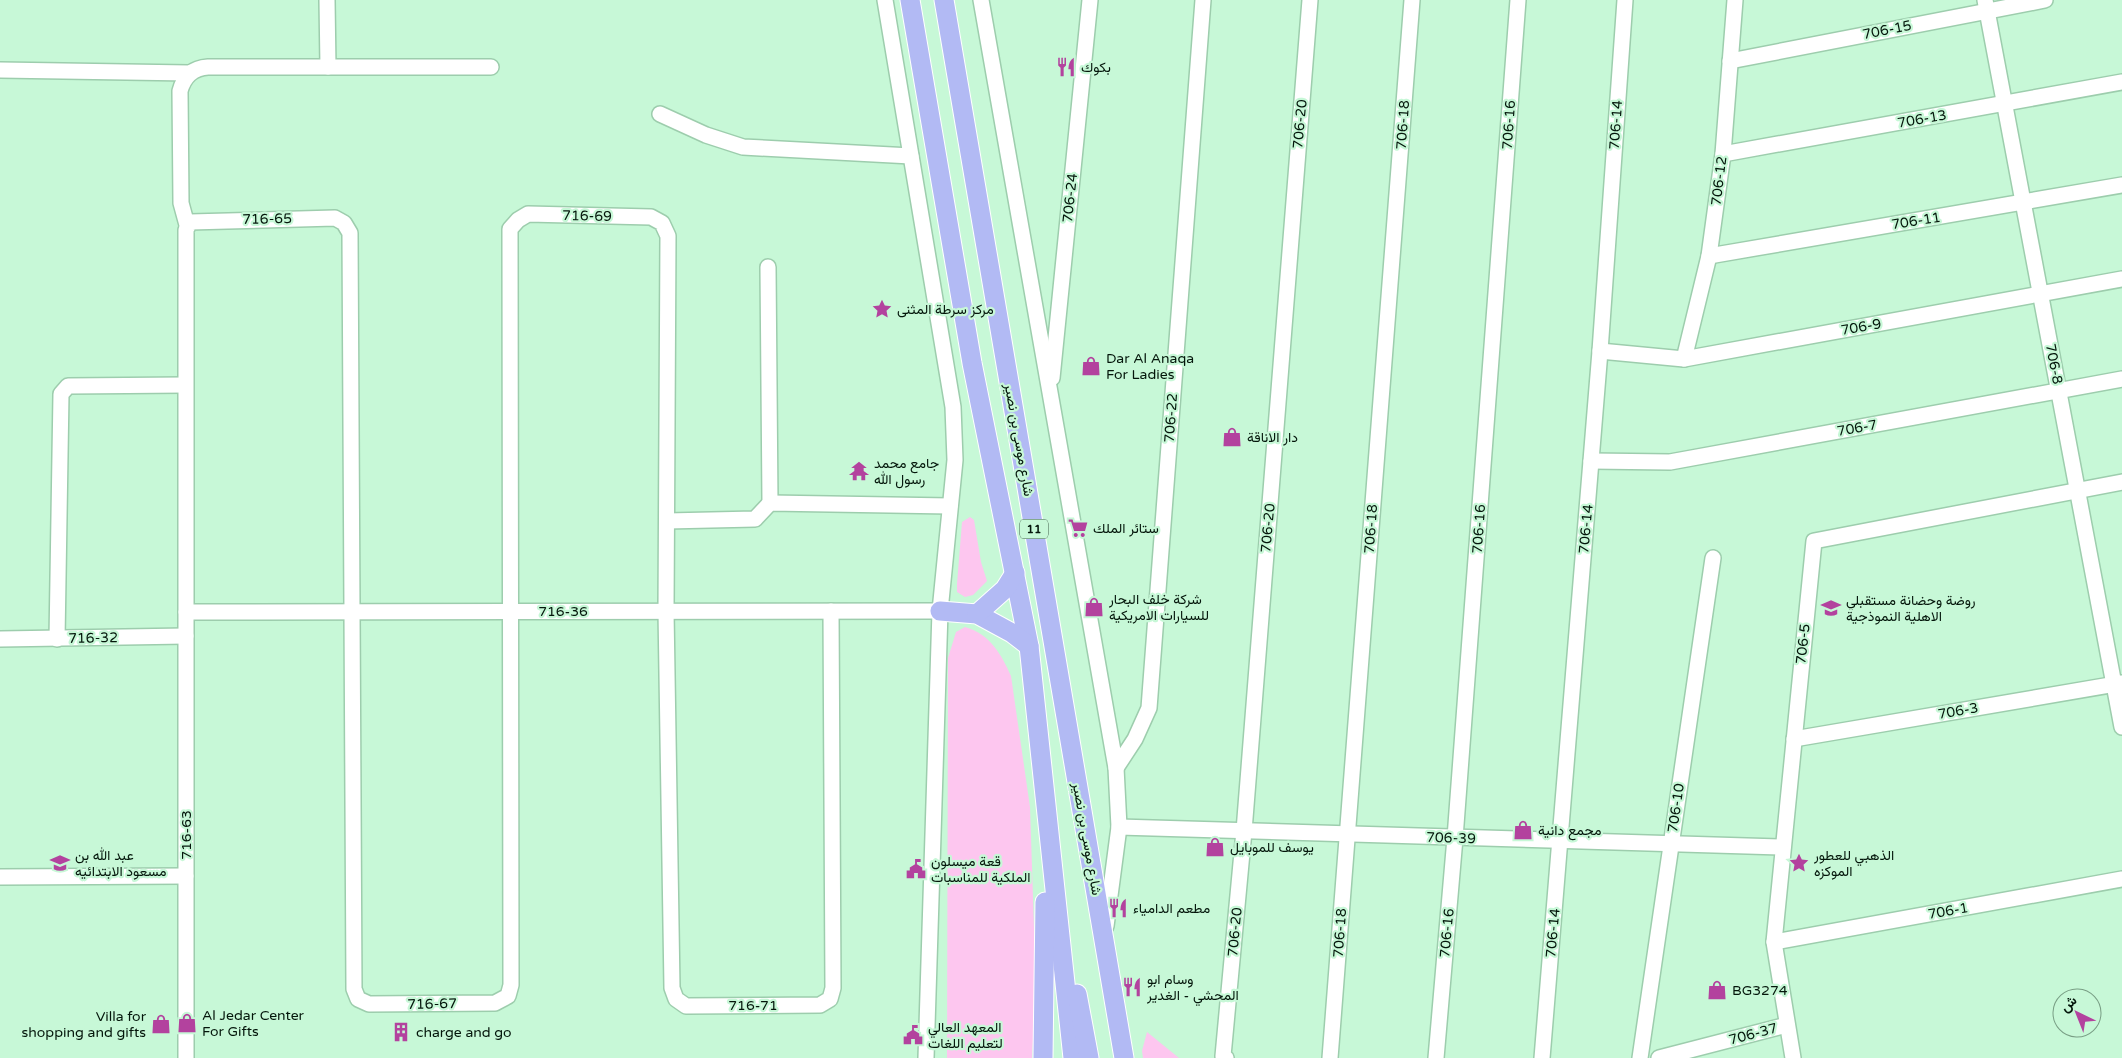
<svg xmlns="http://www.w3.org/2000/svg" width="2122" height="1058" viewBox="0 0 2122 1058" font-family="'Varela Round',Vazirmatn,sans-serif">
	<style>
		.green { fill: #fdc6ef }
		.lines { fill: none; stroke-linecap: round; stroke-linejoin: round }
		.minor-casing { stroke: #9dcdad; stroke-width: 18 }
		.major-casing { stroke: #fff; stroke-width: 21 }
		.minor { stroke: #fff; stroke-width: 15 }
		.major { stroke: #b2baf4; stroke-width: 19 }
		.labels { text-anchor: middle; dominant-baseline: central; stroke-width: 4.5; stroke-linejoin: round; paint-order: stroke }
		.shield { fill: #c7f8d7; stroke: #3e5a48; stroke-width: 1 }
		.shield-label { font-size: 12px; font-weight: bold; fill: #04160b }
		.street-label { font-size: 14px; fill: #04160b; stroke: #c7f8d7 }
		.poi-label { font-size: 14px; fill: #04160b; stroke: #c7f8d7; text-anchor: start }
	</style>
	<rect width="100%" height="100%" fill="#c7f8d7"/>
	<g class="green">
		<path d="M 970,517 L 974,520 L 981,562 L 987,581 L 973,595 L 965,597 L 957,592 L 957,584 L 962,522 Z"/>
		<path d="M 965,627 C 990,634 1001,654 1011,676 L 1030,807 L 1036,989 L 1032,1058 L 947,1058 L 948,658 L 956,632 Z"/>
		<path d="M 1147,1032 L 1179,1058 L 1143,1058 L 1142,1051 Z"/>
	</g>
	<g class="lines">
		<defs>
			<g id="minor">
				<path d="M 327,0 L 328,67"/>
				<path d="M 885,0 L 953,407 L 955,460 L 940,611 L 926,1058"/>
				<path d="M 981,0 L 1116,768 L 1119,827 L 1106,926"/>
				<path d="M 1985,0 L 2122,727"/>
				<path d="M 1730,61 L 2045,0"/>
				<path d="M 0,70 L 189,73"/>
				<path d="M 660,114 L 706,135 L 743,147 L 911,156"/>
				<path d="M 1723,154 L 2122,82"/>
				<path d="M 187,225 L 181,203 L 180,91 C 184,76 193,68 208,67 L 491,67"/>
				<path d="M 1709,256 L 2122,185"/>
				<path d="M 768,267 L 770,503"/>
				<path d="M 1600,351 L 1684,359 L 2122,279"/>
				<path d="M 1684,359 L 1709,256 L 1723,154 L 1735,0"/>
				<path d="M 1052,378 L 1090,0"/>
				<path d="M 1591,461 L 1670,462 L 2122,379"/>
				<path d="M 667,521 L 755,519 L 770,503 L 950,506"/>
				<path d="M 186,612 L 940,611"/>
				<path d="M 0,639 L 186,636"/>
				<path d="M 57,639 L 61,394 L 68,386 L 185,385"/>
				<path d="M 1794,739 L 2122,683"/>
				<path d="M 1116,768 L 1135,739 L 1149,708 L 1203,0"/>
				<path d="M 1119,827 L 1783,847"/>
				<path d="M 0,877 L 186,876"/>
				<path d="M 1774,942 L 2122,879"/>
				<path d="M 186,1058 L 186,230 L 190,222 L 335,218 L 344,223 L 350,233 L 354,989 L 358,999 L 369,1004 L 495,1003 L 508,996 L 511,985 L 510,229 L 518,220 L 528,214 L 651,217 L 662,223 L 668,236 L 666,611 L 672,988 L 676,999 L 686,1006 L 820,1005 L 830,999 L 833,988 L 831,611"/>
				<path d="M 1226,1058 L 1223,1056 L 1244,831 L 1310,0"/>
				<path d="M 1330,1058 L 1412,0"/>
				<path d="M 1436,1058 L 1455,838 L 1518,0"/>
				<path d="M 1542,1058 L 1600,351 L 1625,0"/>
				<path d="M 1640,1058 L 1713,558"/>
				<path d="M 1659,1058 L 1787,1025"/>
				<path d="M 1793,1058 L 1774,942 L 1814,541 L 2122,482"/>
			</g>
			<g id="major">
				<path d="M 910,0 L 972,363 L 1029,646 L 1073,1058"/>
				<path d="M 944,0 L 1124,1058"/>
				<path d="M 940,611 L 977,614 L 1012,633 L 1029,646"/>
				<path d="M 977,614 L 1005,589 L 1015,573"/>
				<path d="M 1077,994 L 1089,1058"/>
				<path d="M 1043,1058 L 1045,902"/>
			</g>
		</defs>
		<use href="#minor" class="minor-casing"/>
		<use href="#major" class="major-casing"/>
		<use href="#minor" class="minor"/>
		<use href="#major" class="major"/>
	</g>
	<defs>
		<symbol id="restaurant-bare" viewBox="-9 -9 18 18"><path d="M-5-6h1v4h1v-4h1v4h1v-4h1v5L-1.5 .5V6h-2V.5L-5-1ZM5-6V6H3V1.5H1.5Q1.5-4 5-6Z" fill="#b3429e" stroke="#c7f8d7" stroke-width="2.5" paint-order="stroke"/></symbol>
		<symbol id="sight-bare" viewBox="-9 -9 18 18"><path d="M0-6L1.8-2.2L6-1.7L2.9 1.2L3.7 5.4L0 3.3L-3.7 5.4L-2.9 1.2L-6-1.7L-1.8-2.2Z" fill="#b3429e" stroke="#c7f8d7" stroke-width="2.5" paint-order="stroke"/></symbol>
		<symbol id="shop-bare" viewBox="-9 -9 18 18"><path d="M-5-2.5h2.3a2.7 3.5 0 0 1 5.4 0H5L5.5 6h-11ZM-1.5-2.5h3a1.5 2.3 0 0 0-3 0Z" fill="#b3429e" stroke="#c7f8d7" stroke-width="2.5" paint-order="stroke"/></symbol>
		<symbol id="temple-bare" viewBox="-9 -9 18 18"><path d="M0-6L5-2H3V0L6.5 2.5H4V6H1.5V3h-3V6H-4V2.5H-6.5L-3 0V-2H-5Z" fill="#b3429e" stroke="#c7f8d7" stroke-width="2.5" paint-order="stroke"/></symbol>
		<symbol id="supermarket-bare" viewBox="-9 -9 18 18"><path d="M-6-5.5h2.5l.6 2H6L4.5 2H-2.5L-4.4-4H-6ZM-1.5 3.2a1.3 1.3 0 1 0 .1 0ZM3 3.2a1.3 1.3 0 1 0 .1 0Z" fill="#b3429e" stroke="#c7f8d7" stroke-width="2.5" paint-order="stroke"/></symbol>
		<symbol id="school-bare" viewBox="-9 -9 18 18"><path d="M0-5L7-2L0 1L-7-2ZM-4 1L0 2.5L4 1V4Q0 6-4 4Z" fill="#b3429e" stroke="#c7f8d7" stroke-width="2.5" paint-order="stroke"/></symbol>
		<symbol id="civic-bare" viewBox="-9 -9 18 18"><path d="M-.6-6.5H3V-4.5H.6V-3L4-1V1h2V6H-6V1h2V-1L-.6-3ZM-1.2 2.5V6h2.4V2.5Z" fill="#b3429e" stroke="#c7f8d7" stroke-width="2.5" paint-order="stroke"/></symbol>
		<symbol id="building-bare" viewBox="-9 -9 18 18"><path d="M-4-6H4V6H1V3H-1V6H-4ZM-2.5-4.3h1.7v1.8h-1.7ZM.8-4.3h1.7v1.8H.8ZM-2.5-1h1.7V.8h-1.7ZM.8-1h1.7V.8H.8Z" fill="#b3429e" stroke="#c7f8d7" stroke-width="2.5" paint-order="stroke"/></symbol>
	</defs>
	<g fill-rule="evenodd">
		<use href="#restaurant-bare" x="1052" y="53" width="28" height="28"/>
		<use href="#sight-bare" x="868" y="295" width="28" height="28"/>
		<use href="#shop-bare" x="1077" y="352" width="28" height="28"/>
		<use href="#shop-bare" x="1218" y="423" width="28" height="28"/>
		<use href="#temple-bare" x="845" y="457" width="28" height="28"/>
		<use href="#supermarket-bare" x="1064" y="514" width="28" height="28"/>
		<use href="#shop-bare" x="1080" y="593" width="28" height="28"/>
		<use href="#school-bare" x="1817" y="594" width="28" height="28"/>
		<use href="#shop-bare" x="1509" y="816" width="28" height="28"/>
		<use href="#shop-bare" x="1201" y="833" width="28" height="28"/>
		<use href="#school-bare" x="46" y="849" width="28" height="28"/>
		<use href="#sight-bare" x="1785" y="849" width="28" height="28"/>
		<use href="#civic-bare" x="902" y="855" width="28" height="28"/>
		<use href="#restaurant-bare" x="1104" y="894" width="28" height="28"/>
		<use href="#restaurant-bare" x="1118" y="973" width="28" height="28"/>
		<use href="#shop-bare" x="1703" y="976" width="28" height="28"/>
		<use href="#shop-bare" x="173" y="1009" width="28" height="28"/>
		<use href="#shop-bare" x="147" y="1010" width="28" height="28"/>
		<use href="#building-bare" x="387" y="1018" width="28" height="28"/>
		<use href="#civic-bare" x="899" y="1021" width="28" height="28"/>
	</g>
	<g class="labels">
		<rect class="shield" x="1020" y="519.5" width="28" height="19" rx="4"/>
		<g class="shield-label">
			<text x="1034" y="529">11</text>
		</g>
		<g class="street-label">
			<text transform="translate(1887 30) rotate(-11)">706-15</text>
			<text transform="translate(1922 119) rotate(-10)">706-13</text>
			<text transform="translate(1300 124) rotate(-85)">706-20</text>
			<text transform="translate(1403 125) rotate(-86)">706-18</text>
			<text transform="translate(1509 125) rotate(-86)">706-16</text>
			<text transform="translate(1616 125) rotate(-86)">706-14</text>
			<text transform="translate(1719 181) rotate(-83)">706-12</text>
			<text transform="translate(1070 198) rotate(-84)">706-24</text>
			<text transform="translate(587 216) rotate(1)">716-69</text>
			<text transform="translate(267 219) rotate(-1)">716-65</text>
			<text transform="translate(1916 221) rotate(-9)">706-11</text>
			<text transform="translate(1861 327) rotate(-10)">706-9</text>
			<text transform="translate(2054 364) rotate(79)">706-8</text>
			<text transform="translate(1171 418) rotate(-86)">706-22</text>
			<text transform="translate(1857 428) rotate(-10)">706-7</text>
			<text transform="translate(1019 440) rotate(80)">شارع موسى بن نصير</text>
			<text transform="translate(1268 528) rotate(-85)">706-20</text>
			<text transform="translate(1371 529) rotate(-86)">706-18</text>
			<text transform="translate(1479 529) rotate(-86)">706-16</text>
			<text transform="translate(1586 529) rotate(-85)">706-14</text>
			<text x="563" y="611">716-36</text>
			<text transform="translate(93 638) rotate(-1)">716-32</text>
			<text transform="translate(1803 644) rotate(-84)">706-5</text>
			<text transform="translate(1958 711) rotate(-10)">706-3</text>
			<text transform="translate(1676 808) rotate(-82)">706-10</text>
			<text transform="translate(186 835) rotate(-90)">716-63</text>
			<text transform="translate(1451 838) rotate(2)">706-39</text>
			<text transform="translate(1087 839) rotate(80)">شارع موسى بن نصير</text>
			<text transform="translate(1948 911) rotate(-10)">706-1</text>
			<text transform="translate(1235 932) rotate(-85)">706-20</text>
			<text transform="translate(1340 933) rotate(-86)">706-18</text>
			<text transform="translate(1447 933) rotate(-85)">706-16</text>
			<text transform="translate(1553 933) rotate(-85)">706-14</text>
			<text transform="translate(432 1004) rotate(-1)">716-67</text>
			<text x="753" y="1005">716-71</text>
			<text transform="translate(1753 1034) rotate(-15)">706-37</text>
		</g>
		<g class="poi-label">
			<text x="1081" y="67">بكوك</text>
			<text x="897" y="309">مركز سرطة المثنى</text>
			<text x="1106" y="358">Dar Al Anaqa<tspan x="1106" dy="16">For Ladies</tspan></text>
			<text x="1247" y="437">دار الاناقة</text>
			<text x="874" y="463">جامع محمد<tspan x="874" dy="16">رسول الله</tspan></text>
			<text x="1093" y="528">ستائر الملك</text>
			<text x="1109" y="599">شركة خلف البحار<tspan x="1109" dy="16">للسيارات الامريكية</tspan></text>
			<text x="1846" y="600">روضة وحضانة مستقبلي<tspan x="1846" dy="16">الاهلية النموذجية</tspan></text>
			<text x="1538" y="830">مجمع دانية</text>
			<text x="1230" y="847">يوسف للموبايل</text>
			<text x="75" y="855">عبد الله بن<tspan x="75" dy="16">مسعود الابتدائيه</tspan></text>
			<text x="1814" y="855">الذهبي للعطور<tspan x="1814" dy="16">الموكزه</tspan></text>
			<text x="931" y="861">قعة ميسلون<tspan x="931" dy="16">الملكية للمناسبات</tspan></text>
			<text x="1133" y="908">مطعم الدامياء</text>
			<text x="1147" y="979">وسام ابو<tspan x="1147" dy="16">المحشي - الغدير</tspan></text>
			<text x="1732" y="990">BG3274</text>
			<text x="202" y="1015">Al Jedar Center<tspan x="202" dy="16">For Gifts</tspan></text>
			<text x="146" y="1016" text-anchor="end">Villa for<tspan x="146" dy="16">shopping and gifts</tspan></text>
			<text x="928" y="1027">المعهد العالي<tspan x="928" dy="16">لتعليم اللغات</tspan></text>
			<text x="416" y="1032">charge and go</text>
		</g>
	</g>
	<g transform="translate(2077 1013) rotate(317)"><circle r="24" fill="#c7f8d7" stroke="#799e85"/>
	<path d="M0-4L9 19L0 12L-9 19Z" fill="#b3429e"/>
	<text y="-8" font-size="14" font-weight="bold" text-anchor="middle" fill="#04160b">ش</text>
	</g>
</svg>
